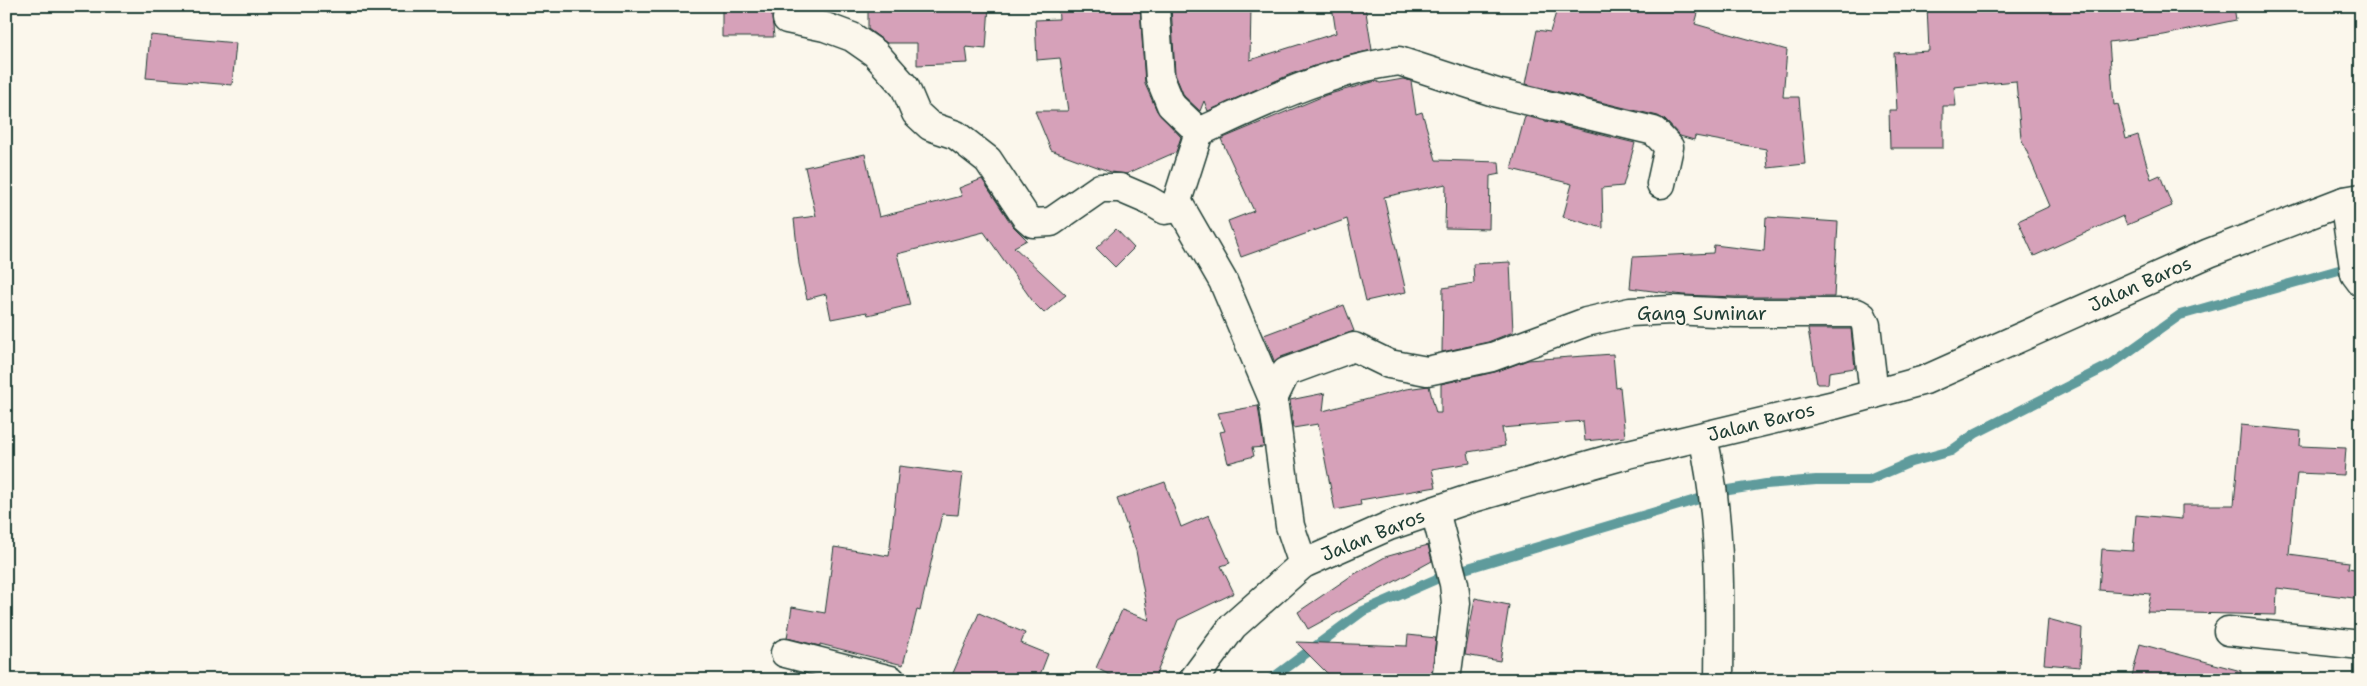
<svg xmlns="http://www.w3.org/2000/svg" width="2367" height="686" viewBox="0 0 2367 686" font-family="'Shantell Sans',sans-serif">
	<style>
		.lines { fill: none; stroke-linecap: round; stroke-linejoin: round }
		.stream { stroke: #5f9b9c; stroke-width: 10 }
		.building { fill: #d6a1b9; stroke: #1f3d34 }
		.minor-casing { stroke: #1f3d34; stroke-width: 31 }
		.major-casing { stroke: #1f3d34; stroke-width: 31 }
		.minor { stroke: #fbf7ec; stroke-width: 28 }
		.major { stroke: #fbf7ec; stroke-width: 28 }
		.labels { text-anchor: middle; dominant-baseline: central; stroke-width: 4; stroke-linejoin: round; paint-order: stroke }
		.street-label { font-size: 19px; fill: #1f3d34; stroke: #fbf7ec }
	</style>
	<rect width="100%" height="100%" fill="#fbf7ec"/>
	<filter id="ink" filterUnits="userSpaceOnUse"><feTurbulence type="fractalNoise" baseFrequency=".02" numOctaves="2"/><feDisplacementMap in="SourceGraphic" scale="10" xChannelSelector="R" yChannelSelector="G"/><feConvolveMatrix kernelMatrix="1 2 1 2 8 2 1 2 1" color-interpolation-filters="sRGB"/></filter>
	<g filter="url(#ink)">
		<g class="lines">
			<path class="stream" d="M 1270,680 L 1363,611 L 1448,574 L 1729,490 L 1766,484 L 1816,480 L 1869,480 L 1911,462 L 1951,451 L 1976,433 L 2110,365 L 2180,315 L 2353,266"/>
		</g>
		<g class="building">
			<path d="M 722,6 L 774,6 L 772,16 L 774,37 L 722,37 Z"/>
			<path d="M 868,6 L 989,6 L 986,49 L 966,47 L 968,63 L 917,65 L 917,43 L 887,43 L 868,29 Z"/>
			<path d="M 1058,6 L 1140,6 L 1145,84 L 1157,111 L 1181,137 L 1176,152 L 1126,174 L 1111,172 L 1051,150 L 1035,111 L 1068,111 L 1060,58 L 1037,60 L 1035,20 L 1059,19 Z"/>
			<path d="M 1171,6 L 1251,6 L 1250,60 L 1336,33 L 1332,6 L 1365,6 L 1372,50 L 1342,57 L 1291,74 L 1208,111 L 1204,101 L 1200,111 L 1184,96 L 1175,74 Z"/>
			<path d="M 1558,6 L 1700,6 L 1695,24 L 1787,50 L 1783,97 L 1799,97 L 1805,164 L 1768,168 L 1766,149 L 1695,136 L 1694,140 L 1680,136 L 1665,120 L 1658,116 L 1526,84 L 1537,30 L 1550,32 Z"/>
			<path d="M 1927,6 L 1957,6 L 1958,10 L 1993,6 L 2234,6 L 2236,20 L 2164,35 L 2109,42 L 2114,105 L 2118,104 L 2126,139 L 2138,135 L 2151,179 L 2160,175 L 2172,206 L 2127,225 L 2123,216 L 2034,256 L 2018,221 L 2050,206 L 2021,138 L 2016,81 L 1954,87 L 1956,106 L 1943,106 L 1943,148 L 1890,148 L 1889,110 L 1897,110 L 1894,53 L 1929,51 Z"/>
			<path d="M 150,35 L 236,43 L 232,85 L 146,78 Z"/>
			<path d="M 1403,79 L 1411,81 L 1416,114 L 1422,112 L 1436,160 L 1499,162 L 1500,174 L 1490,176 L 1489,229 L 1445,228 L 1446,184 L 1384,197 L 1406,292 L 1366,301 L 1347,219 L 1241,257 L 1228,221 L 1254,211 L 1221,139 L 1326,95 L 1376,81 L 1380,83 Z"/>
			<path d="M 1525,116 L 1635,143 L 1623,186 L 1602,188 L 1603,228 L 1563,217 L 1572,184 L 1511,169 Z"/>
			<path d="M 865,154 L 879,217 L 962,196 L 959,188 L 982,179 L 1012,225 L 1027,240 L 1014,247 L 1066,295 L 1044,313 L 1034,303 L 984,232 L 897,254 L 910,305 L 868,315 L 867,312 L 831,319 L 826,294 L 807,299 L 799,264 L 794,219 L 816,216 L 805,167 Z"/>
			<path d="M 1766,217 L 1838,222 L 1834,297 L 1735,297 L 1683,295 L 1630,288 L 1633,257 L 1713,253 L 1714,245 L 1764,251 Z"/>
			<path d="M 1116,229 L 1134,248 L 1115,267 L 1096,248 Z"/>
			<path d="M 1510,262 L 1513,332 L 1488,342 L 1442,352 L 1443,288 L 1474,283 L 1473,264 Z"/>
			<path d="M 1344,305 L 1354,331 L 1281,357 L 1275,363 L 1264,335 Z"/>
			<path d="M 1808,329 L 1851,329 L 1855,368 L 1829,372 L 1828,384 L 1817,384 Z"/>
			<path d="M 1613,354 L 1616,388 L 1620,387 L 1625,437 L 1585,441 L 1583,421 L 1502,428 L 1505,446 L 1468,452 L 1470,463 L 1432,469 L 1436,487 L 1360,500 L 1361,505 L 1335,510 L 1318,424 L 1293,428 L 1290,400 L 1325,393 L 1323,411 L 1406,389 L 1429,386 L 1436,413 L 1441,413 L 1441,384 L 1495,372 L 1528,360 Z"/>
			<path d="M 1258,406 L 1264,447 L 1252,448 L 1254,456 L 1228,463 L 1220,432 L 1225,431 L 1218,413 Z"/>
			<path d="M 2241,425 L 2301,431 L 2300,446 L 2346,448 L 2344,475 L 2297,473 L 2289,554 L 2349,562 L 2348,568 L 2361,570 L 2361,599 L 2277,588 L 2276,615 L 2147,612 L 2151,594 L 2099,590 L 2102,549 L 2133,551 L 2136,515 L 2182,519 L 2182,505 L 2234,505 Z"/>
			<path d="M 899,466 L 963,474 L 958,515 L 942,514 L 920,611 L 917,610 L 903,665 L 820,644 L 820,646 L 787,638 L 792,607 L 825,613 L 834,547 L 889,556 Z"/>
			<path d="M 1165,482 L 1181,527 L 1209,515 L 1230,563 L 1221,566 L 1234,593 L 1178,620 L 1154,680 L 1120,680 L 1096,668 L 1122,610 L 1149,620 L 1136,551 L 1117,499 Z"/>
			<path d="M 1428,545 L 1432,561 L 1308,629 L 1298,612 L 1351,576 L 1385,557 Z"/>
			<path d="M 1475,598 L 1509,605 L 1500,661 L 1465,655 Z"/>
			<path d="M 979,613 L 1025,633 L 1021,643 L 1048,654 L 1038,680 L 950,680 Z"/>
			<path d="M 2048,619 L 2082,628 L 2080,667 L 2044,664 Z"/>
			<path d="M 1408,635 L 1436,638 L 1431,680 L 1334,680 L 1296,642 L 1407,646 Z"/>
			<path d="M 2140,644 L 2241,671 L 2240,680 L 2131,680 Z"/>
		</g>
		<g class="lines">
			<defs>
				<g id="minor">
					<path d="M 787,19 L 825,27 L 852,37 L 875,53 L 905,87 L 916,113 L 930,126 L 956,135 L 988,160 L 1025,216 L 1033,223 L 1051,222 L 1100,188 L 1120,188 L 1148,200 L 1165,210 L 1172,209 L 1177,201 L 1199,132 L 1171,105 L 1160,78 L 1155,6"/>
					<path d="M 1199,132 C 1263,103 1328,70 1399,61 L 1497,93 L 1654,131 L 1669,147 L 1661,184"/>
					<path d="M 1177,201 L 1223,281 L 1273,399 L 1290,526 L 1303,564"/>
					<path d="M 2344,201 L 2355,274 L 2361,282"/>
					<path d="M 1273,399 L 1286,372 L 1354,347 L 1389,364 L 1427,371 L 1492,357 L 1586,322 L 1630,312 L 1672,310 L 1735,313 L 1857,313 L 1862,316 L 1866,325 L 1874,394"/>
					<path d="M 1703,437 C 1721,516 1720,598 1719,680"/>
					<path d="M 1435,511 L 1454,584 L 1456,603 L 1446,680"/>
					<path d="M 2228,631 L 2361,645"/>
					<path d="M 785,653 L 891,680"/>
				</g>
				<path id="major" d="M 1193,680 L 1233,626 L 1303,564 L 1389,526 L 1466,500 L 1628,454 L 1834,405 L 1925,380 L 2209,253 L 2344,201 L 2361,198"/>
			</defs>
			<use href="#minor" class="minor-casing"/>
			<use href="#major" class="major-casing"/>
			<use href="#minor" class="minor"/>
			<use href="#major" class="major"/>
		</g>
	</g>
	<g class="labels">
		<g class="street-label">
			<text transform="translate(2140 284) rotate(-24)">Jalan Baros</text>
			<text x="1702" y="313">Gang Suminar</text>
			<text transform="translate(1761 422) rotate(-14)">Jalan Baros</text>
			<text transform="translate(1373 535) rotate(-22)">Jalan Baros</text>
		</g>
	</g>
	<rect width="2367" height="686" fill="none" stroke="#fbf7ec" stroke-width="25"/>
	<rect x="12" y="12" width="2342" height="661" fill="none" stroke="#1f3d34" stroke-width="2" filter="url(#ink)"/>
</svg>
